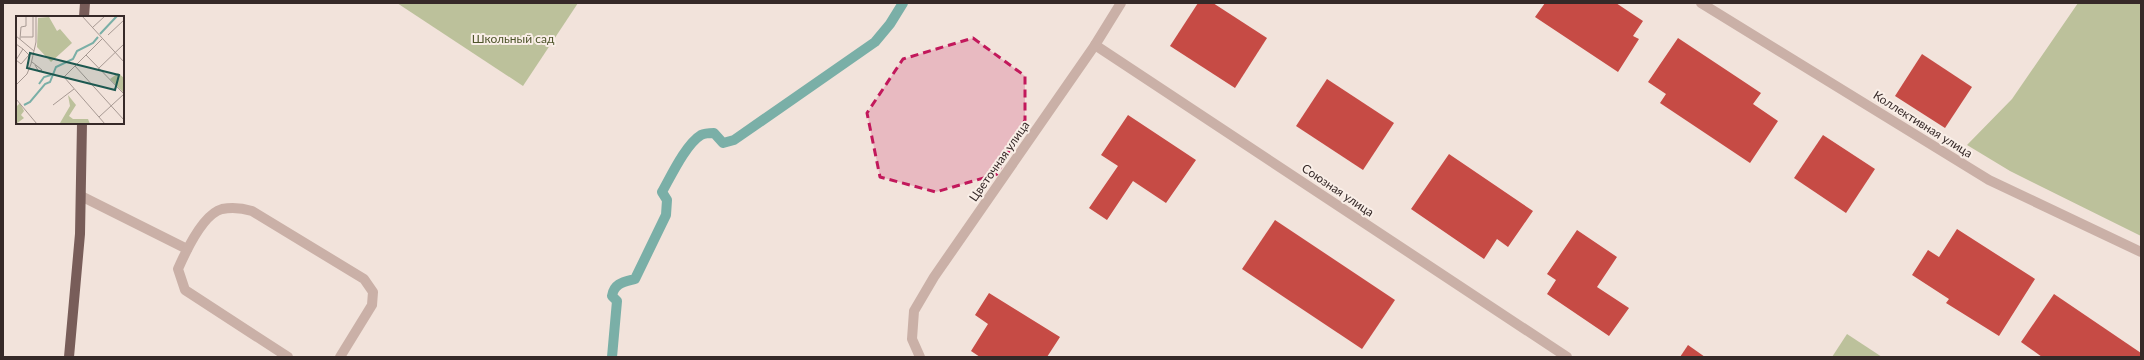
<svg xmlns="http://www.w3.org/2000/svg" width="2144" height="360" viewBox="0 0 2144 360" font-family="Lato,sans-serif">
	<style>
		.green { fill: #bcc19b }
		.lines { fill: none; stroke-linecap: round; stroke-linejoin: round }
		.stream { stroke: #7aafa7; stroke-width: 10 }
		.building { fill: #c64b45 }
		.minor { stroke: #cab0a7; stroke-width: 10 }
		.major { stroke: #785d59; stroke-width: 10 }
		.marked { fill: #c2185b; fill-opacity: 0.2; stroke: #c2185b; stroke-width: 3; stroke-dasharray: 8 5; stroke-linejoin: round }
		.labels { text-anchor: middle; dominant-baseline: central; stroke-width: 4; stroke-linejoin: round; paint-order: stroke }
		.park-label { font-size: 12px; fill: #4e552b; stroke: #f9eee7 }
		.street-label { font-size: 12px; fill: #362928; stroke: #f9eee7 }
		.inset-river { fill: none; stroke: #7aafa7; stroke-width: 2 }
		.inset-road { fill: none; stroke: #a79993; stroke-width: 1 }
		.view { fill: #1d5850; fill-opacity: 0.15; stroke: #1d5850; stroke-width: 2 }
		.inset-edge { fill: none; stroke: #362928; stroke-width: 2 }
	</style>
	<rect width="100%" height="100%" fill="#f2e3db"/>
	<g class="green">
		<path d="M 397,3 L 578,3 L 523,86 Z"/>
		<path d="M 2078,3 L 2141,3 L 2141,236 L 2010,171 L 1967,145 L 2012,99 Z"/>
		<path d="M 1847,334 L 1882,357 L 1832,357 Z"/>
	</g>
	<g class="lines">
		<path class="stream" d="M 612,357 L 617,301 L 612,296 C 614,283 624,282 635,279 L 666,215 L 667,200 L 662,192 C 671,176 686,144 701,135 C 705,133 710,133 714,133 L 723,143 L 734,140 L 875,42 L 890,24 L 903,3"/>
	</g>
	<g class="building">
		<path d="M 1198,3 L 1213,3 L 1267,38 L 1235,88 L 1170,46 Z"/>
		<path d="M 1545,3 L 1616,3 L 1643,21 L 1633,36 L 1639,39 L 1618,72 L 1535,17 Z"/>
		<path d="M 1678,38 L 1761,93 L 1753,104 L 1778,121 L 1750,163 L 1660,103 L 1666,94 L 1648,82 Z"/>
		<path d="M 1922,54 L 1972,87 L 1945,128 L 1895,96 Z"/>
		<path d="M 1327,79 L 1394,123 L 1363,170 L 1296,126 Z"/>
		<path d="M 1128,115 L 1196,160 L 1166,203 L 1133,181 L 1107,220 L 1089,208 L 1118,166 L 1101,155 Z"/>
		<path d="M 1823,135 L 1875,169 L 1846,213 L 1794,178 Z"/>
		<path d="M 1449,154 L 1533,211 L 1508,247 L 1497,239 L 1484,259 L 1411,209 Z"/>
		<path d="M 1275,220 L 1395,300 L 1362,349 L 1242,269 Z"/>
		<path d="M 1957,229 L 2035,279 L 1999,336 L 1946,303 L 1949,299 L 1912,275 L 1928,250 L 1939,257 Z"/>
		<path d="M 1577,230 L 1617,257 L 1597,287 L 1629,308 L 1609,336 L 1547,294 L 1556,280 L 1547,274 Z"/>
		<path d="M 989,293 L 1060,337 L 1047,357 L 980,357 L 971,351 L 988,324 L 975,315 Z"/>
		<path d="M 2054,294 L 2141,353 L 2141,357 L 2042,357 L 2021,342 Z"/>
		<path d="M 1688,345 L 1705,357 L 1680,357 Z"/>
	</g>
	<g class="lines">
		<g class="minor">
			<path d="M 1701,3 L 1989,180 L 2141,252"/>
			<path d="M 1095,45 L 1567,357"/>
			<path d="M 81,196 L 187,249"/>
			<path d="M 288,357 L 185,290 L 178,269 C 185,253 203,214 222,209 C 233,207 242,208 252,211 L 364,279 L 373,292 L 372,305 L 340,357"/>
			<path d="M 920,357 L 912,339 L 914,311 L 934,277 L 1095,45 L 1121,3"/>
		</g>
		<g class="major">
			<path d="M 84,17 L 85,3"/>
			<path d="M 69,357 L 80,234 L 82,123"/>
		</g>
	</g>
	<path class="marked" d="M 973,38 L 1025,76 L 1025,120 L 997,174 L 936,192 L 880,177 L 867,113 L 903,59 Z"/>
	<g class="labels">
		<g class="park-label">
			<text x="513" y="38">Школьный сад</text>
		</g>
		<g class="street-label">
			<text transform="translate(1923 124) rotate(32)">Коллективная улица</text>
			<text transform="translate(999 161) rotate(-55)">Цветочная улица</text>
			<text transform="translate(1338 190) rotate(34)">Союзная улица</text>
		</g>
	</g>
	<g transform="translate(16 16)">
		<rect width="108" height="108" fill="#f2e3db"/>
		<path d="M 33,1 L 41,15 L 44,13 L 56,27 L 35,46 L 21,31 L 22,2 ZM 102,57 L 108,62 L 108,77 L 94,63 ZM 52,79 L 60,89 L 53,100 L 57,103 L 72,103 L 74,108 L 44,107 L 54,90 ZM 4,87 L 8,95 L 5,99 L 8,102 L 0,108 L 0,91 Z" fill="#bcc19b"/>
		<path class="inset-river" d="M 84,18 L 101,0M 23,68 L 28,61 L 35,59M 8,89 L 14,86 L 29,68 L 34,66 L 40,51 L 57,43 L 61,35 L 77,27 L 82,21"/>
		<path class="inset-road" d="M 66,0 L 108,46M 76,12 L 89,0M 92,19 L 108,4M 0,20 L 18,35M 5,21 L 17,21 L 17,0M 4,23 L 5,11 L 10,10 L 10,0M 86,23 L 48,61 L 89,108M 0,28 L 7,33 L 13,39 L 5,48 L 0,44 L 7,33M 70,39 L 108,78M 16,46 L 26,54 L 23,56 L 19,49M 59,50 L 108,104M 82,53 L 108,28M 0,69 L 11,58 L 15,48 L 20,26 L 20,0M 0,83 L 21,108M 37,89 L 58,73M 83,101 L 108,78"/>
		<path class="view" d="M 14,37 L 103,59 L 99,74 L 11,52 Z"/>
		<rect width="108" height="108" class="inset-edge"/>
	</g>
	<rect width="2144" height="360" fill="none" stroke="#362928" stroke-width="8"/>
</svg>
